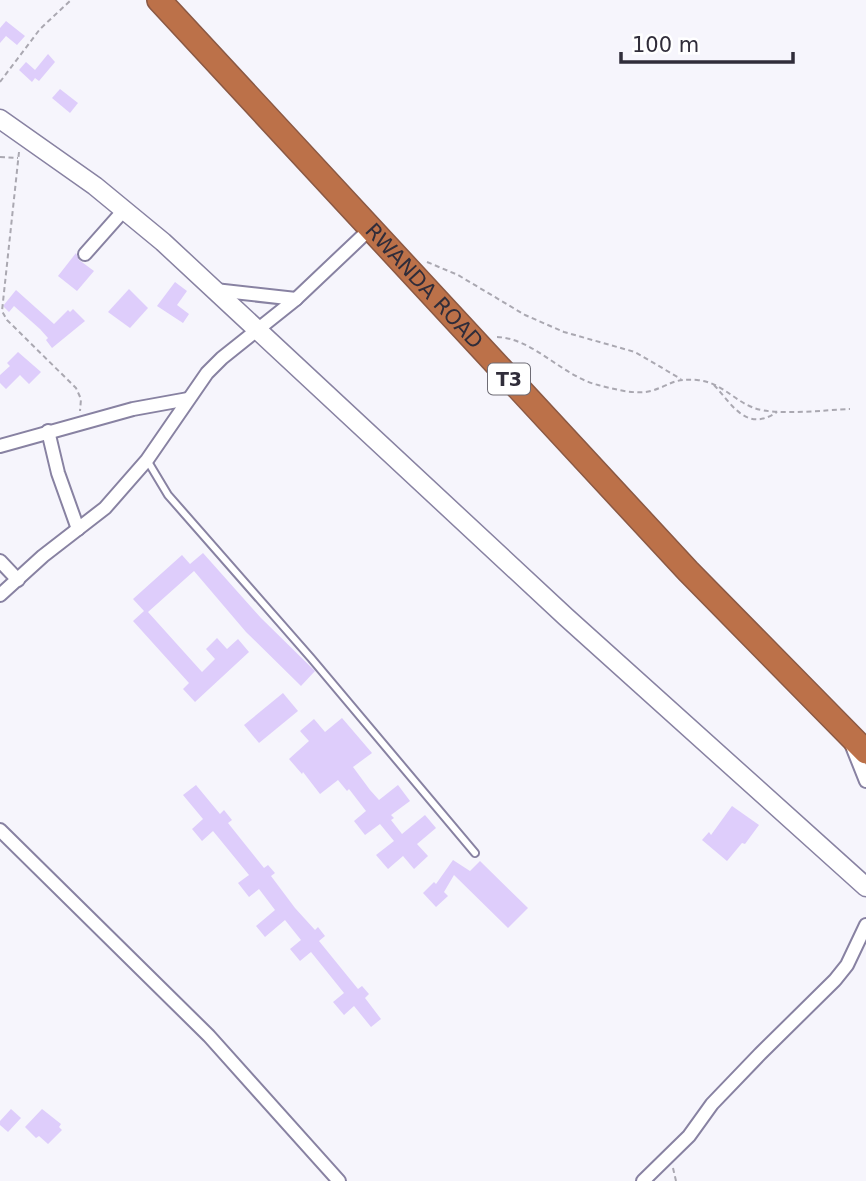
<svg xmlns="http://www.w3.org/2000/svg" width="866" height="1181" viewBox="0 0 866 1181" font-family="'DejaVu Sans',sans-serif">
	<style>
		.building { fill: #decdfb }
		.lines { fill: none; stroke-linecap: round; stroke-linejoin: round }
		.lane-casing { stroke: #8882a2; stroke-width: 10 }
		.street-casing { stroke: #8882a2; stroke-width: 16 }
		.secondary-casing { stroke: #8882a2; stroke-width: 21 }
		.highway-casing { stroke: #8b5944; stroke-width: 26 }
		.path { stroke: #aaa8b1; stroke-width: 2; stroke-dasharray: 5 3.5; stroke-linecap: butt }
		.lane { stroke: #fff; stroke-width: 6 }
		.street { stroke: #fff; stroke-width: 12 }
		.secondary { stroke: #fff; stroke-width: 18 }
		.highway { stroke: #bc7149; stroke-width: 23 }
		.labels { text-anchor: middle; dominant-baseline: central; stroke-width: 5; stroke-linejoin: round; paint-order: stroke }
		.shield { fill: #fff; stroke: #6e6c75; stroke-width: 2 }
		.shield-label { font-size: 19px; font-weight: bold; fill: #302d3a }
		.street-label { font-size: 21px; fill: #302d3a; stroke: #fff }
	</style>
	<rect width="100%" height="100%" fill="#f6f5fc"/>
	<g class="building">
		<path d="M 6,21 L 25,36 L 17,45 L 6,36 L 0,43 L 0,28 Z"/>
		<path d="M 48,54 L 55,62 L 39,81 L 35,78 L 32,82 L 19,70 L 26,62 L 35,70 Z"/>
		<path d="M 60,89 L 78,103 L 70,113 L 52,98 Z"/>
		<path d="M 76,253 L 79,260 L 94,271 L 77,291 L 58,276 Z"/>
		<path d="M 175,282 L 187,291 L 177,305 L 189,314 L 183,323 L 157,306 Z"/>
		<path d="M 129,289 L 148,308 L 130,328 L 108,312 Z"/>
		<path d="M 16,290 L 54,324 L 68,310 L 70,312 L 73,309 L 85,321 L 52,348 L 46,340 L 48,338 L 40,329 L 14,306 L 9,312 L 3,306 Z"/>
		<path d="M 18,352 L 41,372 L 29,384 L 20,375 L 6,389 L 0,383 L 0,375 L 10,366 L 7,363 Z"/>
		<path d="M 203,553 L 261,618 L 315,671 L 301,686 L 246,632 L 194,571 L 148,612 L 202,672 L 215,659 L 206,649 L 217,638 L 227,649 L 238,639 L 249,652 L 195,702 L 183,689 L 189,683 L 133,621 L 144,611 L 133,599 L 182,555 L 190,564 Z"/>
		<path d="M 283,693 L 298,711 L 259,743 L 244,725 Z"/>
		<path d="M 342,718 L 372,753 L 353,767 L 370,790 L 379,800 L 398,785 L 410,801 L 391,815 L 394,818 L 391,820 L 402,834 L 425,815 L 436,828 L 417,844 L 428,856 L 414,869 L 403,856 L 388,869 L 376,855 L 394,841 L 380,824 L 365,835 L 354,821 L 366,811 L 349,789 L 347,791 L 338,780 L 320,794 L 303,772 L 302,774 L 289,759 L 309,741 L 300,731 L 314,719 L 325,732 Z"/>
		<path d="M 196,785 L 220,814 L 224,810 L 232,820 L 228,823 L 264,868 L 268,865 L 275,873 L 271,876 L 295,908 L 315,930 L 318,927 L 325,936 L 319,941 L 358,989 L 362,986 L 369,994 L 365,998 L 381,1019 L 371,1027 L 354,1006 L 344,1015 L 333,1002 L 344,993 L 311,952 L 300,961 L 290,949 L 301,940 L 285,920 L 265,937 L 256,926 L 275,910 L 259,889 L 249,897 L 238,883 L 249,875 L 213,831 L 202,841 L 192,829 L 203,819 L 183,795 Z"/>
		<path d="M 732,806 L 759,825 L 745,844 L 742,843 L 727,861 L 702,840 L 709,832 L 711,835 Z"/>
		<path d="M 453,860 L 470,871 L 480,861 L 528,908 L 508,928 L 454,875 L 444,892 L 448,896 L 436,907 L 423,893 L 434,882 L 436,884 Z"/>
		<path d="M 11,1109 L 21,1118 L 8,1132 L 0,1125 L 0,1121 Z"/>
		<path d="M 42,1109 L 61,1124 L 59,1127 L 62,1130 L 48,1144 L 39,1136 L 36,1138 L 25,1127 Z"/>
	</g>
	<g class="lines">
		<defs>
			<path id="lane" d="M 147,460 L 168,495 L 311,658 L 475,853"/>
			<g id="street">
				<path d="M 85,254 L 124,210"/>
				<path d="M 215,290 L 296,299"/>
				<path d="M 48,431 L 58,473 L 78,529"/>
				<path d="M 0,446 L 133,409 L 188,399"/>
				<path d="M 0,561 L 18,580"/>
				<path d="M 0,595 L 43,556 L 105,508 L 147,460 L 207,373 L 222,358 L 296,299 L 371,228"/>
				<path d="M 852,746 L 866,781"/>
				<path d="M 0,830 L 209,1036 L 339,1181"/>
				<path d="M 643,1181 L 689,1136 L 712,1104 L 760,1054 L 835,980 L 847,965 L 866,925"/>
			</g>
			<path id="secondary" d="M 0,119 L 95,186 L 163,242 L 566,617 L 866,887"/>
			<g id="highway">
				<path id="s1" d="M 159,0 L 688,571 L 866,752"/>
			</g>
		</defs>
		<use href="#lane" class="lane-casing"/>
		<use href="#street" class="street-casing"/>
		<use href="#secondary" class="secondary-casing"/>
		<use href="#highway" class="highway-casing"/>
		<g class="path">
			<path d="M 0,82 L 40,29 L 71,0"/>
			<path d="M 19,152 L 2,311 L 7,320 L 76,388 L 81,399 L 80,411"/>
			<path d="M 0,157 L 18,158"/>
			<path d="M 427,262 L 458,275 L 525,315 L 564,332 L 635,352 L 681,379"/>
			<path d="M 497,337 C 533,338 562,376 598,385 C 614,389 635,395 651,391 C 671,385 673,378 697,380 C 721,382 733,400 754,408 C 776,416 825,410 850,409"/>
			<path d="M 714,385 C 732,404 746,433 777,412"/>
			<path d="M 673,1168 L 676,1181"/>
		</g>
		<use href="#lane" class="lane"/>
		<use href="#street" class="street"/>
		<use href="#secondary" class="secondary"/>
		<use href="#highway" class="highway"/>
	</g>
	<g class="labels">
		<rect class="shield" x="488" y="363.5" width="42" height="31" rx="5"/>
		<g class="shield-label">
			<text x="509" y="379">T3</text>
		</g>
		<g class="street-label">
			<text stroke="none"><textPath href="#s1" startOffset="390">RWANDA ROAD</textPath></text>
		</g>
	</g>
	<path d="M621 52v10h172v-10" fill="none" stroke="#302d3a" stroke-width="3.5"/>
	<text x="632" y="52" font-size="21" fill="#302d3a" stroke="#ffffff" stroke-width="5" paint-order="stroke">100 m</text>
</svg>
